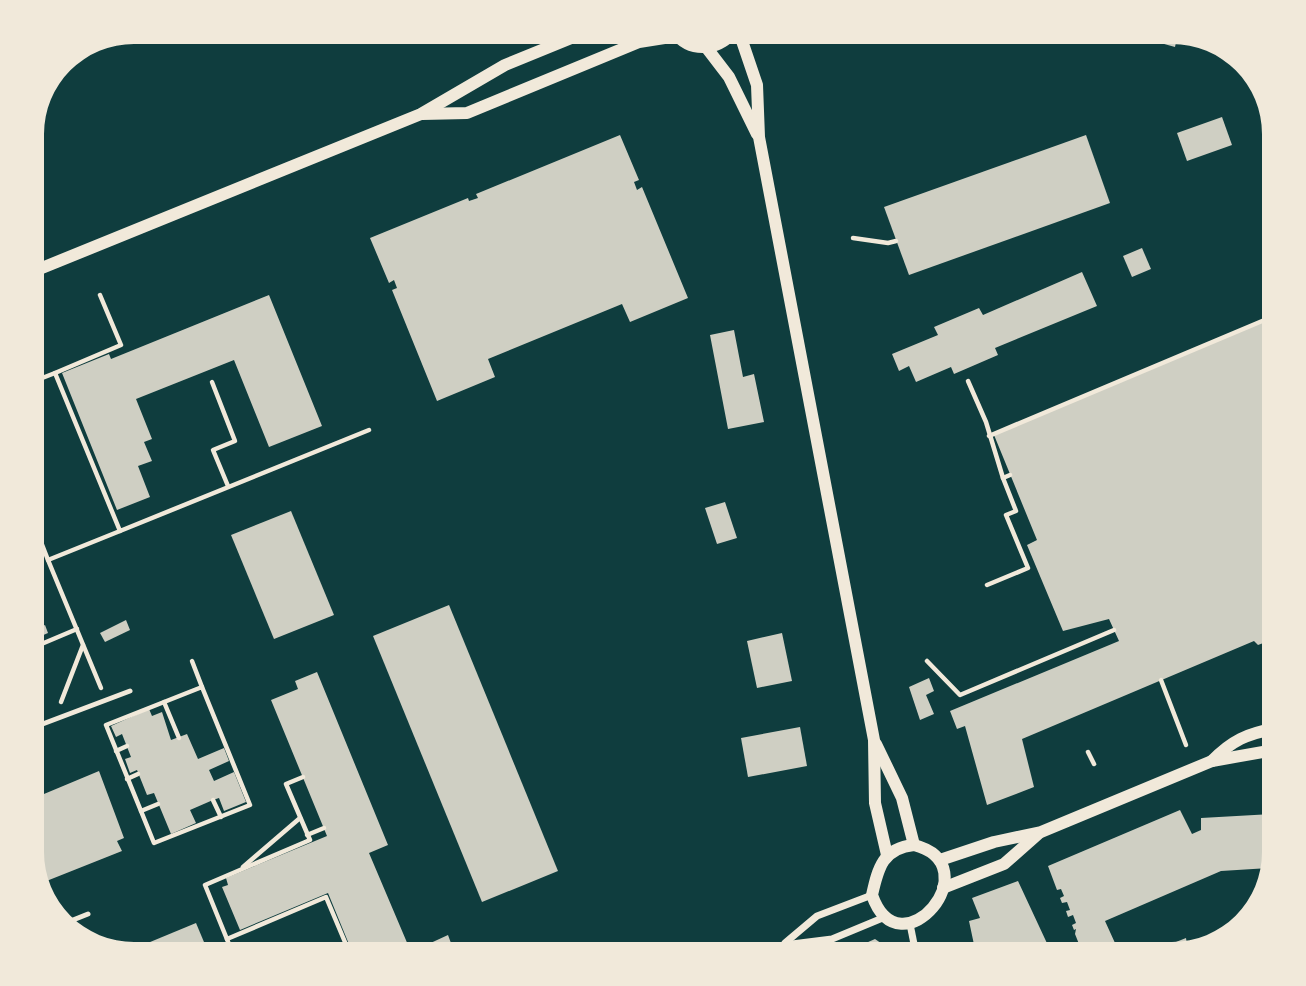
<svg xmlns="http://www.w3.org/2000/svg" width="1306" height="986" viewBox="0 0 1306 986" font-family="Poppins,sans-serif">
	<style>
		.building { fill: #cfcfc3 }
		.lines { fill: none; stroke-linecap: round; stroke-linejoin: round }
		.path { stroke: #f1e9da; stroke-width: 4.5 }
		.service { stroke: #f1e9da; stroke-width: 5 }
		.minor { stroke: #f1e9da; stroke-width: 7 }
		.tertiary { stroke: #f1e9da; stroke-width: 12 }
	</style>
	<rect width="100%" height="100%" fill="#0f3d3e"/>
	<g class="building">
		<path d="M 1121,32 L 1173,32 L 1178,33 L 1175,47 Z"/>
		<path d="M 1222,117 L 1232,145 L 1187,161 L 1177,133 Z"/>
		<path d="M 620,135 L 639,180 L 634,182 L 637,190 L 642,187 L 688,298 L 630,322 L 622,304 L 488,359 L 495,377 L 437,401 L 392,290 L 397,288 L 394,280 L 389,283 L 370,238 L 468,198 L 469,201 L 478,198 L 476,194 Z"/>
		<path d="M 1086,135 L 1110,203 L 909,275 L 884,207 Z"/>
		<path d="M 1142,248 L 1151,269 L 1132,277 L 1123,256 Z"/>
		<path d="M 1082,272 L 1097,306 L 995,348 L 998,355 L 954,374 L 951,367 L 916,382 L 909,366 L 899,371 L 892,354 L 938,335 L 934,327 L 979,308 L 983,315 Z"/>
		<path d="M 269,295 L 322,426 L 269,447 L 234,360 L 136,399 L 152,439 L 144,442 L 152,461 L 138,466 L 150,497 L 117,510 L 62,373 L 109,354 L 111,359 Z"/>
		<path d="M 1274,316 L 1274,639 L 1258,645 L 1254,641 L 1022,739 L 1034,787 L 987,805 L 965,726 L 957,729 L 950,711 L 1119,641 L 1109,619 L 1063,631 L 1027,545 L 1037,540 L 994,435 Z"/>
		<path d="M 734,330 L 743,377 L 754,374 L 764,422 L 728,429 L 710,335 Z"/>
		<path d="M 38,401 L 43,412 L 32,417 L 32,404 Z"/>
		<path d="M 725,502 L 737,538 L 717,544 L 705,508 Z"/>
		<path d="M 291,511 L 334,615 L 274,639 L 231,535 Z"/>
		<path d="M 449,605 L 558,871 L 482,902 L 373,636 Z"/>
		<path d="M 126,620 L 130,630 L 105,642 L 100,633 Z"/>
		<path d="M 45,625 L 48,633 L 32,640 L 32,631 Z"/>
		<path d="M 782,633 L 792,681 L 757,688 L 747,641 Z"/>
		<path d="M 317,672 L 388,845 L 369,853 L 411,952 L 448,935 L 455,954 L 353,954 L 328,893 L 240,930 L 222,887 L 228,885 L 226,878 L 327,836 L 271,700 L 298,689 L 295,681 Z"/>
		<path d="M 929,678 L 934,691 L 926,695 L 934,714 L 920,720 L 909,687 Z"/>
		<path d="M 149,709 L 152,716 L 162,712 L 171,740 L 187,734 L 198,759 L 224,748 L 229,761 L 209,770 L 214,781 L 234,772 L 246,802 L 224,811 L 219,798 L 213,800 L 190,810 L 196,823 L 171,834 L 154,793 L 147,795 L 137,770 L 130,773 L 125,759 L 131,757 L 122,734 L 116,737 L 111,726 Z"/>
		<path d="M 800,727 L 807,766 L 748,777 L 741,738 Z"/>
		<path d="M 99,771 L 124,838 L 117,841 L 122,851 L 44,882 L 32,852 L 32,799 Z"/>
		<path d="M 1180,810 L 1192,834 L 1201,830 L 1201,818 L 1274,814 L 1274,853 L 1269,868 L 1221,871 L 1105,921 L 1120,954 L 1083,954 L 1075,934 L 1076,929 L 1074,930 L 1072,925 L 1076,923 L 1073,915 L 1068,917 L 1066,911 L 1070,910 L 1067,902 L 1062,903 L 1060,898 L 1064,896 L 1061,889 L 1057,890 L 1048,866 Z"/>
		<path d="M 1018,881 L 1052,954 L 976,954 L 969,921 L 980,918 L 972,898 Z"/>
		<path d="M 196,923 L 209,954 L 126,952 Z"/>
		<path d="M 1186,938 L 1188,951 L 1146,954 Z"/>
		<path d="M 875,939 L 885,946 L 886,954 L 841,954 Z"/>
	</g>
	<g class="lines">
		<g class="path">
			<path d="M 853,238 L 888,243 L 896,241"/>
			<path d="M 100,295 L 121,345 L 55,373 L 120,531 L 369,430"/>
			<path d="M 968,381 L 986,422 L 1003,478"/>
			<path d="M 32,382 L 55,373"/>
			<path d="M 212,382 L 235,441 L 213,450 L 228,486"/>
			<path d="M 989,436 L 1274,316"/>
			<path d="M 32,519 L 48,560"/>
			<path d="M 987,585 L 1028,568 L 1006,515 L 1016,511 L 1003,478 L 1010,475"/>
			<path d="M 1266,642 L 1274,673"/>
			<path d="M 32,648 L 77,629"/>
			<path d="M 192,661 L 202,687"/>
			<path d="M 927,661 L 960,695 L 1114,630"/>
			<path d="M 1161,680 L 1186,745"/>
			<path d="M 202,687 L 250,805 L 154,843 L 106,725 Z"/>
			<path d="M 101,688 L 48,560 L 120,531"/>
			<path d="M 61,702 L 83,645"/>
			<path d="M 164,702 L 179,738"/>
			<path d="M 116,751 L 127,746"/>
			<path d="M 1088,752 L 1094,764"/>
			<path d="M 127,779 L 138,774"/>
			<path d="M 213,800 L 221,817"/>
			<path d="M 141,811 L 158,804"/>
			<path d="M 307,835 L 324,828"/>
			<path d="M 243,867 L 300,818"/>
			<path d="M 227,939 L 326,897 L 350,954"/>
			<path d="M 233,954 L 205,885 L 310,840 L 286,784 L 303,777"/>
		</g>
		<g class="service">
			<path d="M 32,728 L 130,691"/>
			<path d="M 63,924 L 88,914"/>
		</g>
		<g class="minor">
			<path d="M 910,924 L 916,954"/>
			<path d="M 785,943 L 817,916 L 872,895"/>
			<path d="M 760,954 L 784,945 L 832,939 L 885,917"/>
		</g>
		<g class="tertiary">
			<path d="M 674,32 C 690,53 717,51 734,32"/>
			<path d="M 739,32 L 757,85 L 759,137 L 874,740 L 875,803 L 887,855"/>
			<path d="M 706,47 L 729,77 L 757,134"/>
			<path d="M 422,114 L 467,113 L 639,42 L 677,36"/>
			<path d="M 32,272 L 421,114 L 505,65 L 586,32"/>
			<path d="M 876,744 L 902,798 L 914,845"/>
			<path d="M 1212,761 C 1231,741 1248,733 1274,729"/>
			<path d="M 914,845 C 992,865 900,975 872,895 C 878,868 883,848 914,845 Z"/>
			<path d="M 940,860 L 994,842 L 1041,832 L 1212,761 L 1274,750"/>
			<path d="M 943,888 L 1004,864 L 1038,834"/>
		</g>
	</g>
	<path d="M0 0H1306V986H0ZM134 44H1172A90 90 0 0 1 1262 134V852A90 90 0 0 1 1172 942H134A90 90 0 0 1 44 852V134A90 90 0 0 1 134 44Z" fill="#f1e9da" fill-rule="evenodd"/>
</svg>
